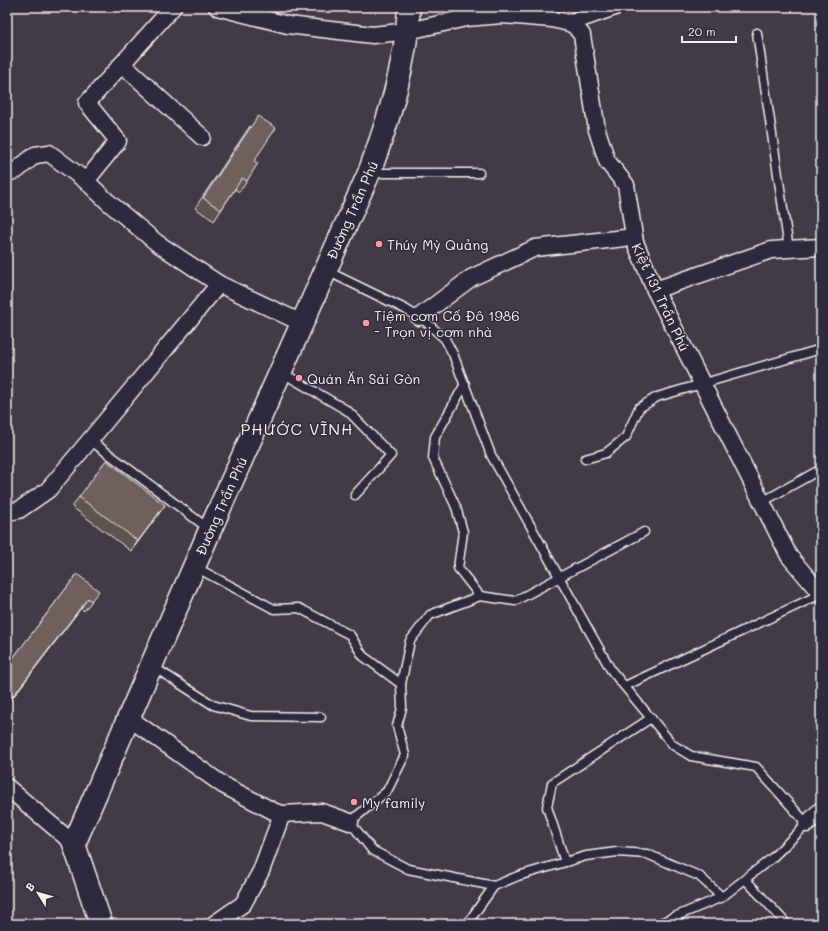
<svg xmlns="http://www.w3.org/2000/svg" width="828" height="931" viewBox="0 0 828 931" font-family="Mali,sans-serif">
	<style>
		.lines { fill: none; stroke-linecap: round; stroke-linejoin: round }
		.lane-casing { stroke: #f4f1e8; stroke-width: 11 }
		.street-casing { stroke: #f4f1e8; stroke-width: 19 }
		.secondary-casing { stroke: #f4f1e8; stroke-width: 25 }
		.lane { stroke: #2f2a3d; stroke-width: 8 }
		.street { stroke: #2f2a3d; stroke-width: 16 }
		.secondary { stroke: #2f2a3d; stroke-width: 22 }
		.wall { fill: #5f5350; stroke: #f4f1e8 }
		.shaded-wall { fill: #4d4441; stroke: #f4f1e8 }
		.building { fill: #6e615d; stroke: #f4f1e8 }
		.poi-dot { fill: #ff9aa2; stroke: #2f2a3d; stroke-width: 1.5 }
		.labels { text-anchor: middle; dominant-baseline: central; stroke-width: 3; stroke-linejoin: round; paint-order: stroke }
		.street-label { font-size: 14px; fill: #f4f1e8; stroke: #2f2a3d }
		.poi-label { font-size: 14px; fill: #f4f1e8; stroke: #2f2a3d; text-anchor: start }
		.quarter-label { font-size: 16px; letter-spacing: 1px; fill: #f4f1e8; stroke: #2f2a3d }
	</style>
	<rect width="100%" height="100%" fill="#423a47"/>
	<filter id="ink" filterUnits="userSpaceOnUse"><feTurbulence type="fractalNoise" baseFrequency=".025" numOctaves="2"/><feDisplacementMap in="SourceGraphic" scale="8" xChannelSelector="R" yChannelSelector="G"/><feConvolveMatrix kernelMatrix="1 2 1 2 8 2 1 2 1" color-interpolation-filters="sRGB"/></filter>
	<g filter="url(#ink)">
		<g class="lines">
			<defs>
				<g id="lane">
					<path d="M 757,33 L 789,249"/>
					<path d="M 370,173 L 479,173"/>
					<path d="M 327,271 L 405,309 L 426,322 L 445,339 L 453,354 L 491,455 L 611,670 L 673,745 L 691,756 L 756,767 L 807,824 L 772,858 L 722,897 L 699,876 L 647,854 L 617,852 L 586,856 L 518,876 L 494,886"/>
					<path d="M 281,372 L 348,411 L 391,455 L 355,495"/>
					<path d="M 465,384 L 435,437 L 433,458 L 456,507 L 463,532 L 458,568 L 480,596"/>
					<path d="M 90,440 L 209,529"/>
					<path d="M 585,459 L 606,453 L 626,437 L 639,408 L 657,397 L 821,349"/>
					<path d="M 762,502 L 821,469"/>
					<path d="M 195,567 L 274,609 L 299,608 L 350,635 L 363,656 L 401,684 L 402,708 L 397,726 L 405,755 L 387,791 L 350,822 L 372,850 L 408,869 L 494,886 L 467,924"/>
					<path d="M 152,666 L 213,705 L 251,716 L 321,717"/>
					<path d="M 401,684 L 410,641 L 430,615 L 480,596 L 515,601 L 644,532"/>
					<path d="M 625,686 L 821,594"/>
					<path d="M 565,862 L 547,807 L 552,783 L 651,718"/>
					<path d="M 745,879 L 784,921 L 785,924"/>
					<path d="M 660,923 L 722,897"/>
				</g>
				<g id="street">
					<path d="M 217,7 L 288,25 L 373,35 L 408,31 L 466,18 L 502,15 L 552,19 L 569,23 L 574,25 L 582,35 L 597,130 L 607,161 L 626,185 L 635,242 L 655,290 L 789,556 L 821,594"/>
					<path d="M 569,23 L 615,7"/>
					<path d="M 122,64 L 202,137"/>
					<path d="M 7,173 L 17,170 L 35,155 L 49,153 L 86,181 L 108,202 L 157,243 L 219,284 L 302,323"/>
					<path d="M 86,181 L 118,141 L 87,103 L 173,7"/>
					<path d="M 655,290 L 771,250 L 821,247"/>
					<path d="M 419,317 L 471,278 L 535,248 L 634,237"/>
					<path d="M 7,512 L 19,510 L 48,490 L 90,440 L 219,284"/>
					<path d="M 129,718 L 223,785 L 275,812 L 282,814 L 322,812 L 350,822"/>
					<path d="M 7,787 L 74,844"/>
					<path d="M 807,824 L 821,810"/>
					<path d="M 214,924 L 243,904 L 261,871 L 282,814"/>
				</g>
				<path id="secondary" d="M 101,924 L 74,844 L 210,530 L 369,173 C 389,119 406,65 409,7"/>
			</defs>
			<use href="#lane" class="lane-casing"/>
			<use href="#street" class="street-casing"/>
			<use href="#secondary" class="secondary-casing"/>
			<use href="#lane" class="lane"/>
			<use href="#street" class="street"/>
			<use href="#secondary" class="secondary"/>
		</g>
		<g class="wall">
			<path d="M 250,126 L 247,181 L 239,192 L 235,189 L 214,221 L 195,208 Z"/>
			<path d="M 79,497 L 158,515 L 131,551 L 72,507 Z"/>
			<path d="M 77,574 L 92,601 L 84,611 L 81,608 L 7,705 L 7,666 Z"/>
		</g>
		<g class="shaded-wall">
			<path d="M 165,505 L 158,515 L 131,551 L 138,541 Z"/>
			<path d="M 88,598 L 81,608 L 7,705 L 7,704 Z"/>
		</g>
		<g class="building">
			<path d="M 258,116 L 276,128 L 254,161 L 258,163 L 247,181 L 242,178 L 221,210 L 203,198 Z"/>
			<path d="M 106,460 L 165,505 L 138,541 L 79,497 Z"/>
			<path d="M 77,574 L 99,591 L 91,601 L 88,598 L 7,704 L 7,666 Z"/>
		</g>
	</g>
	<g class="poi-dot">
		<circle cx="379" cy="244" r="4"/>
		<circle cx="366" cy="323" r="4"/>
		<circle cx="299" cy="378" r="4"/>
		<circle cx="354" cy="802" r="4"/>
	</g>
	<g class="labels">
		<g class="street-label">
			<text transform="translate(352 210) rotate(-66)">Đường Trần Phú</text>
			<text transform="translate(661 297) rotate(65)">Kiệt 131 Trần Phú</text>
			<text transform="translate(221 506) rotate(-66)">Đường Trần Phú</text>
		</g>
		<g class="poi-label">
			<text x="387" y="244">Thúy Mỳ Quảng</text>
			<text x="374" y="315">Tiệm cơm Cố Đô 1986<tspan x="374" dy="16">- Trọn vị cơm nhà</tspan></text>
			<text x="307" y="378">Quán Ăn Sài Gòn</text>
			<text x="362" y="802">My family</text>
		</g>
		<g class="quarter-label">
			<text x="297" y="428">PHƯỚC VĨNH</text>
		</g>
	</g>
	<rect width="828" height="931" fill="none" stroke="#2f2a3d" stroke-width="24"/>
	<rect x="12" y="12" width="804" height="907" fill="none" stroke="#f4f1e8" stroke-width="1.5" filter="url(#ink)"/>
	<g transform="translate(38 893) rotate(307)" stroke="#2f2a3d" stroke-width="3" paint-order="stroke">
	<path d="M0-3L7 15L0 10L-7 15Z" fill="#f4f1e8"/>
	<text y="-6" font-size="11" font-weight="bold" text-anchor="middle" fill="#f4f1e8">B</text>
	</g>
	<path d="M682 36v6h54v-6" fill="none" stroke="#f4f1e8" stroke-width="2"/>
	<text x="688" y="36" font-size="12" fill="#f4f1e8" stroke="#2f2a3d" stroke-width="3" paint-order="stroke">20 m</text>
</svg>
